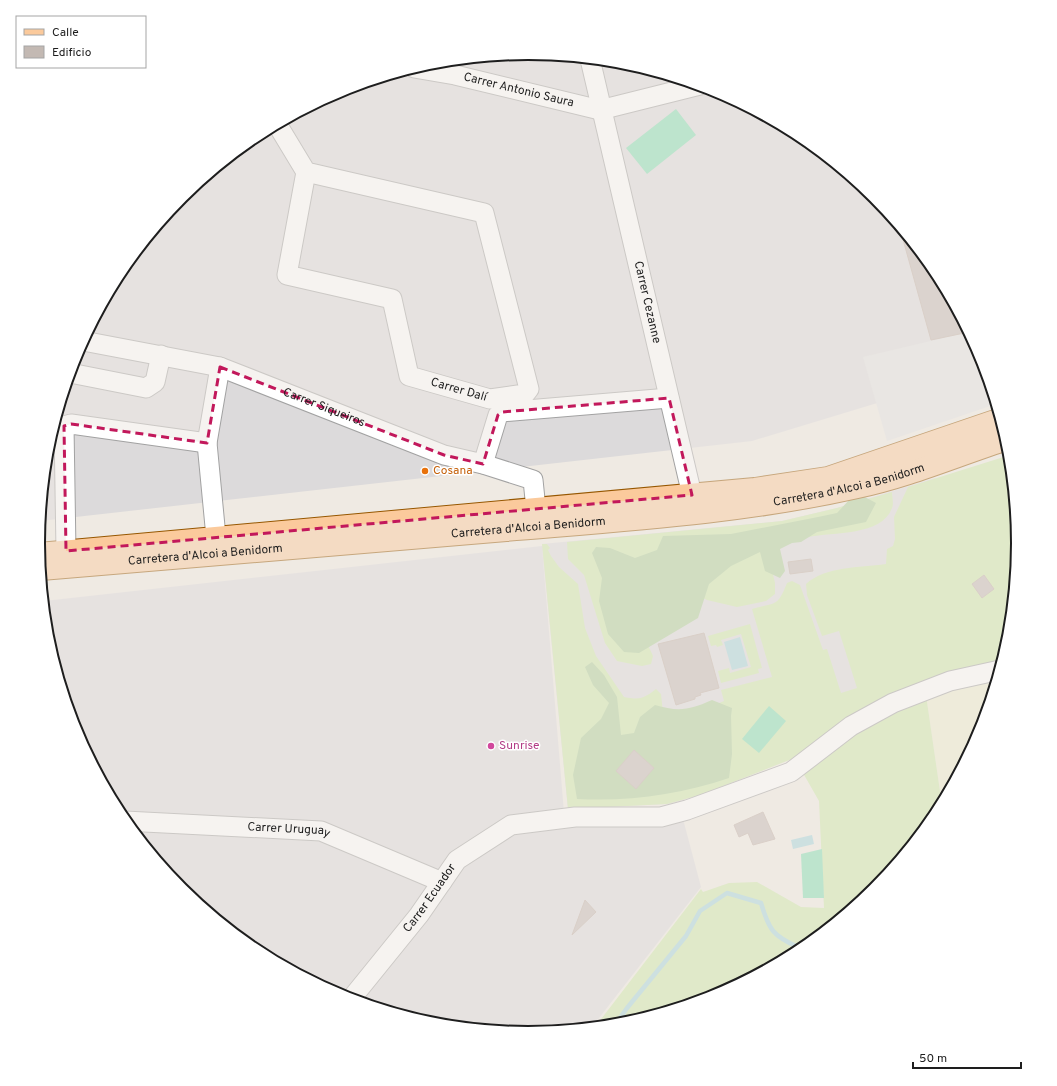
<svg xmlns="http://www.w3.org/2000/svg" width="1057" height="1086" viewBox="0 0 1057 1086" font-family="Overpass,sans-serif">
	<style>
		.residential { fill: #dcdadb }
		.farmland { fill: #ededcf }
		.grass { fill: #cee9a9 }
		.forest { fill: #adce98 }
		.pitch { fill: #82ddb2 }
		.parking { fill: #e2e2e2 }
		.water { fill: #a4d4dc }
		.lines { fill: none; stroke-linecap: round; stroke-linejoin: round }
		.stream { stroke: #a4d4dc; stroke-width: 4.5 }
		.building { fill: #c3b9b3; stroke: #c0afa6 }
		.minor-casing { stroke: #a2a2a2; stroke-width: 21 }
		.major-casing { stroke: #965701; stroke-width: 24 }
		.minor { stroke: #fff; stroke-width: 19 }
		.major { stroke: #fbca9c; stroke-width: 22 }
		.marked { fill: none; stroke: #c2185b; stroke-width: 3; stroke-dasharray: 8 5; stroke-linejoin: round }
		.food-dot { fill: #e8710a; stroke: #fff; stroke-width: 1.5 }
		.hotel-dot { fill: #d1479c; stroke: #fff; stroke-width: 1.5 }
		.labels { text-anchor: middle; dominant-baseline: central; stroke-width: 3; stroke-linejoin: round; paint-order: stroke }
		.street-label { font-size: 12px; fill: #1e1e1e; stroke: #fff }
		.food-label { font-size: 12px; fill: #c56008; stroke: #fff; text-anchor: start }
		.hotel-label { font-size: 12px; fill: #b23c85; stroke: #fff; text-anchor: start }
		.rim { fill: none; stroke: #1e1e1e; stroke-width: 2 }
	</style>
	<rect width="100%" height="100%" fill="#efeae3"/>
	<g class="residential">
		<path d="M 529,53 L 624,62 L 716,90 L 801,135 L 875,196 L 936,271 L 982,356 L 986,370 L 752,441 L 40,521 L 47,447 L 75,355 L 121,270 L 182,196 L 256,135 L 341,90 L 433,62 Z"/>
		<path d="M 935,478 L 1019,543 L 1010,639 L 766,769 L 700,795 L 667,804 L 568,809 L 542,547 L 565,825 L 683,819 L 701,887 L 592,1027 L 528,1033 L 433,1024 L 341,996 L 256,951 L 182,890 L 121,815 L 75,730 L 47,638 L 44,601 L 542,546 L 542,544 L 782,521 L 837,508 Z"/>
	</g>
	<path class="farmland" d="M 999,675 L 982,731 L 942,805 L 926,695 Z"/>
	<g class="grass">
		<path d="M 1010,455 L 1019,543 L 1010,639 L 1002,662 L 797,757 L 700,795 L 667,804 L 568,809 L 542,544 L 547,544 L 550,548 L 548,550 L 551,556 L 559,567 L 578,584 L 585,628 L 596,656 L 624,697 C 640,700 643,699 656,689 L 661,694 L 663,713 L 693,714 L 724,701 L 721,690 L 772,677 L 752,609 C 776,602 777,608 787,583 L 792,581 L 800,585 L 823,650 L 827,649 L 841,693 L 857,688 L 839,631 L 822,636 L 807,595 L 806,584 C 826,566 859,568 886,564 L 887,549 L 893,546 L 895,539 L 894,517 L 908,487 Z"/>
		<path d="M 892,492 C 892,497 894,504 892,508 C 882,536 833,532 808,537 C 796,539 784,543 773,546 L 771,566 L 775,583 L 775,594 L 766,601 L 737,607 L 707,600 L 672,585 L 647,643 L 653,656 L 651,664 L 642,666 L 617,661 L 605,643 L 584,575 L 568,559 L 567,542 L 782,521 L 837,508 Z"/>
		<path d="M 750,624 L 762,668 L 758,669 L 759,673 L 721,683 L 718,671 L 729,668 L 730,673 L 751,667 L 741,634 L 721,640 L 723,645 L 717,647 L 716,645 L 711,646 L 708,636 Z"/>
		<path d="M 926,695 L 942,805 L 936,816 L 875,890 L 801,951 L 716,996 L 624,1024 L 595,1027 L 701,889 L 703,892 L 729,883 L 757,882 L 801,907 L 824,908 L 819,801 L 803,773 L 847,736 Z"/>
	</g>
	<g class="forest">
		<path d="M 863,496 L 876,503 L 866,522 L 817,532 L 801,542 L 792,543 L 780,549 L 785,571 L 780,578 L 765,571 L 760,552 L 731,566 L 709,584 L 698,618 L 639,653 L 624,652 L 608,634 L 599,601 L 602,578 L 592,553 L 596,547 L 610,548 L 635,558 L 657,550 L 663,536 L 731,534 L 818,517 L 837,513 L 850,499 Z"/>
		<path d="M 592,662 L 604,675 L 617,697 L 621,735 L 634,733 L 640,717 L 655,705 C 678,712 690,710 712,700 L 732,708 L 731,716 L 732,754 L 729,778 C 681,794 629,802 577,799 L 573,775 L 581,738 L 601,719 L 609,703 L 593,685 L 585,667 Z"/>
	</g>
	<g class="pitch">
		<path d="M 676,109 L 696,135 L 647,174 L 626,148 Z"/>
		<path d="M 769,706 L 786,721 L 759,753 L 742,739 Z"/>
		<path d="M 822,849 L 824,898 L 803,898 L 801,854 Z"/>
	</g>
	<path class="parking" d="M 969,332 L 982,356 L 996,404 L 887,441 L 863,357 Z"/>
	<g class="water">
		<path d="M 740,637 L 748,666 L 732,670 L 724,642 Z"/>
		<path d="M 812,835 L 814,844 L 793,849 L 791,840 Z"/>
	</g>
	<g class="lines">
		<path class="stream" d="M 615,1025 L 627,1008 L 686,936 L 700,911 L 727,893 L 761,903 C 769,930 773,936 798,947 L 817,937"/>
	</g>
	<g class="building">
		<path d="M 899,225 L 936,271 L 969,332 L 931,340 Z"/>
		<path d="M 811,559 L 813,571 L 790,574 L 788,562 Z"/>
		<path d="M 984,575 L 994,589 L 982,598 L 972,584 Z"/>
		<path d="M 704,633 L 719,688 L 700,693 L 701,695 L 695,697 L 695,699 L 676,705 L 658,644 Z"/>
		<path d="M 634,750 L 654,768 L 636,789 L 616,771 Z"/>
		<path d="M 763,812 L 775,839 L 753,845 L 748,833 L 739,837 L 734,825 Z"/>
		<path d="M 585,900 L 596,912 L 572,935 Z"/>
	</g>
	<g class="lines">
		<defs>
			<g id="minor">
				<path id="s1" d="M 590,59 L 692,495"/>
				<path id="s2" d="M 414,68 L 455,75 L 600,110 L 700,85"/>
				<path id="s3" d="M 277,124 L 306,172 L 287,275 L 392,299 L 409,376 L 490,399 L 525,394 L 529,389 L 484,213 L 306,172"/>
				<path id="s4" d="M 83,341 L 220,367 L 444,455 L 483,464 L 533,480 L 536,509"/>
				<path d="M 70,373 L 146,388 L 155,382 L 161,355"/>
				<path d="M 483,464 L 498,415 L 502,412 L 669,398"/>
				<path d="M 216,537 L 207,443 L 220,367"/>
				<path d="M 66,551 L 64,426 L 71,424 L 207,443"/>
				<path id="s5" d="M 125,821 L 321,831 L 442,882"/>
				<path id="s6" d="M 351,999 L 419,915 L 457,860 L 511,825 L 575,817 L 661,817 L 687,810 L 791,772 L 851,726 L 893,703 L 950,681 L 1000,670"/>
			</g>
			<g id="major">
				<path d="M 39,554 L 755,489 L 828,478 L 1001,419"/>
				<path id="s7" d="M 41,569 C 196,556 351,543 506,530 C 624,520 742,513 857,487 C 909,476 957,455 1007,439"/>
			</g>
		</defs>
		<use href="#minor" class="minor-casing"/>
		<use href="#major" class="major-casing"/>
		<use href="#minor" class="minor"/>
		<use href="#major" class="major"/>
	</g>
	<path d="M0 0H1057V1086H0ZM 220,367 L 444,455 L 483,464 L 498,415 L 502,412 L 669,398 L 692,495 L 66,551 L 64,426 L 71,424 L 207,443 Z" fill="#efeae3" fill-opacity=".55" fill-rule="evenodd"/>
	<path class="marked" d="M 220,367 L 444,455 L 483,464 L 498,415 L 502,412 L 669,398 L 692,495 L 66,551 L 64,426 L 71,424 L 207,443 Z"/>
	<circle class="food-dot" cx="425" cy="471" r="4"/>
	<circle class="hotel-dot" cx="491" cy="746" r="4"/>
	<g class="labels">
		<g class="street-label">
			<text stroke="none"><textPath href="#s2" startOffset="107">Carrer Antonio Saura</textPath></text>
			<text stroke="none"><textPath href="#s1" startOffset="250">Carrer Cezanne</textPath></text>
			<text stroke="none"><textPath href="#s3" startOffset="399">Carrer Dalí</textPath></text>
			<text stroke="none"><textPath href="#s4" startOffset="251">Carrer Siqueiros</textPath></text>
			<text stroke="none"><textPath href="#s7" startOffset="813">Carretera d'Alcoi a Benidorm</textPath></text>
			<text stroke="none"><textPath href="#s7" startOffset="489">Carretera d'Alcoi a Benidorm</textPath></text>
			<text stroke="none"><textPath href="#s7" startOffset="165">Carretera d'Alcoi a Benidorm</textPath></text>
			<text stroke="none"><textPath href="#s5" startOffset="164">Carrer Uruguay</textPath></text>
			<text stroke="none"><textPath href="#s6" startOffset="128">Carrer Ecuador</textPath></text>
		</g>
		<g class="food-label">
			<text x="433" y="471">Cosana</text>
		</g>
		<g class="hotel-label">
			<text x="499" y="746">Sunrise</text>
		</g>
	</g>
	<path d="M0 0H1057V1086H0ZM45 543a483 483 0 1 1 966 0a483 483 0 1 1-966 0Z" fill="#fff" fill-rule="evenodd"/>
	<path class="rim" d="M45 543a483 483 0 1 1 966 0a483 483 0 1 1-966 0Z"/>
	<rect x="16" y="16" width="130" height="52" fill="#ffffff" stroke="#a5a5a5"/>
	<rect x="24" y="29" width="20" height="6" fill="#fbca9c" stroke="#a5a5a5"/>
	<text x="52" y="36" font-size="12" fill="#1e1e1e">Calle</text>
	<rect x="24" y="46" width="20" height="12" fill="#c3b9b3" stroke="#a5a5a5"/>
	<text x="52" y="56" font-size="12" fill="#1e1e1e">Edificio</text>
	<path d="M913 1062v6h108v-6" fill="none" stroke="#1e1e1e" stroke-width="2"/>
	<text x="919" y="1062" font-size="12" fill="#1e1e1e" stroke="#ffffff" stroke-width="3" paint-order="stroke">50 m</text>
</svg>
